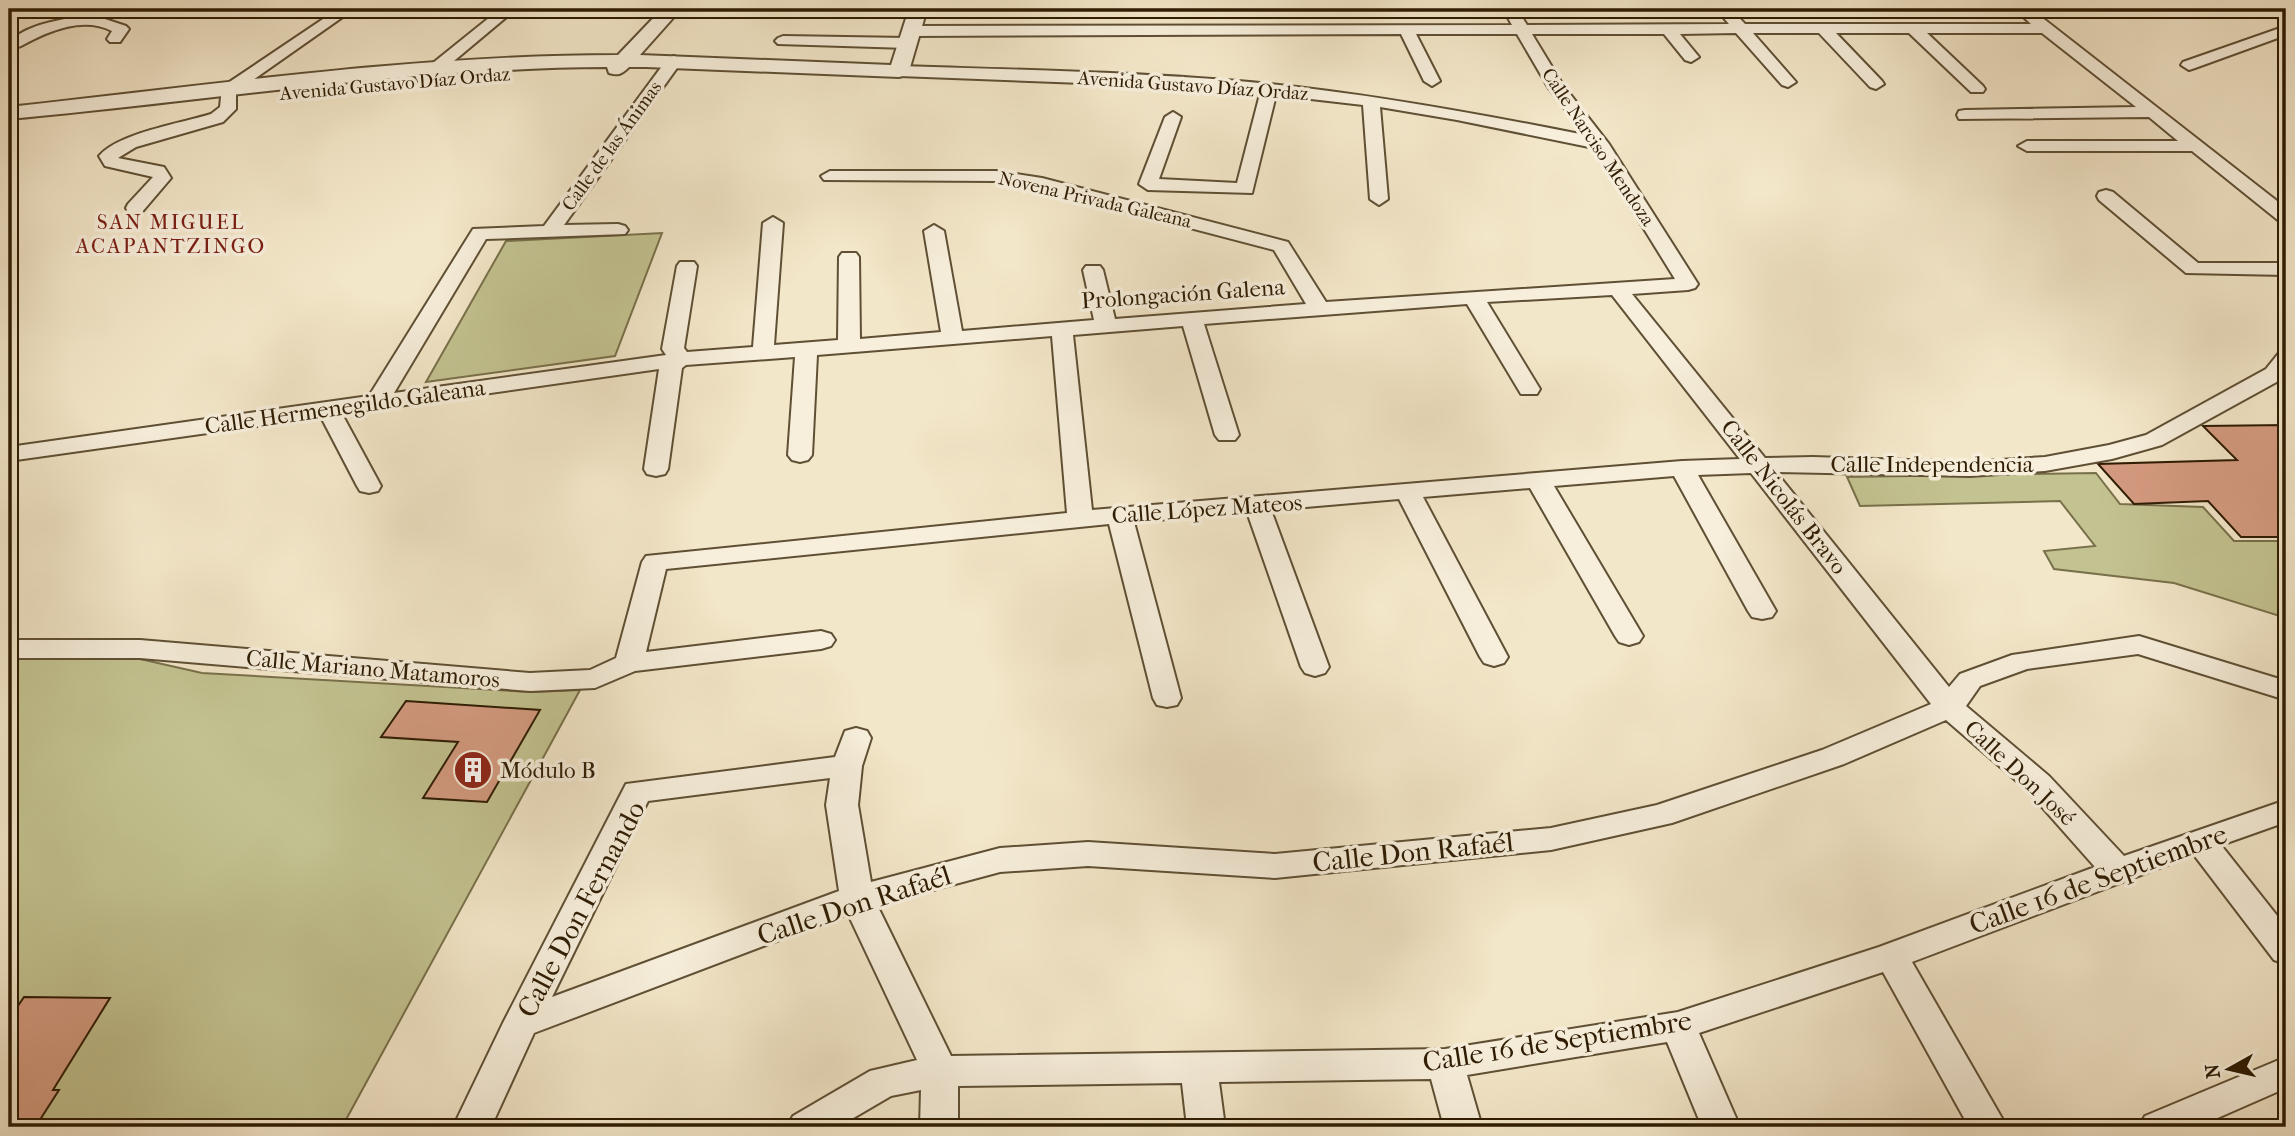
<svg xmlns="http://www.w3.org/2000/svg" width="2295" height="1136" viewBox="0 0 2295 1136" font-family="'IM FELL French Canon',serif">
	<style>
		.green { fill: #c3c391; stroke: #78704a; stroke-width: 2 }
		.building { fill: #d59b81; stroke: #2e1c03; stroke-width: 2 }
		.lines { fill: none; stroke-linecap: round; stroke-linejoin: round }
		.minor-casing { stroke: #5f4f34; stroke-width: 4 }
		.tertiary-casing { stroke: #5f4f34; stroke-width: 4 }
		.minor { fill: #f7efdc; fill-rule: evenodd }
		.tertiary { fill: #f7efdc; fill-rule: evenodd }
		.labels { text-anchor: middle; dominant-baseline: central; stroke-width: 7; stroke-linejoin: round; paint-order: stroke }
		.far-street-label { font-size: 19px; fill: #2e1c03; stroke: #f7efdc }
		.far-quarter-label { font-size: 21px; letter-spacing: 2px; fill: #7a1f14; stroke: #f7efdc }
		.street-label { font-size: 23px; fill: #2e1c03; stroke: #f7efdc }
		.poi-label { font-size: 23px; fill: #2e1c03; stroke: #f7efdc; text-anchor: start }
		.near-street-label { font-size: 28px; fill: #2e1c03; stroke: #f7efdc }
	</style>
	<rect width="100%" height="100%" fill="#f3e7c9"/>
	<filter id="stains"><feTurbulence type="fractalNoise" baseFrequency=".00286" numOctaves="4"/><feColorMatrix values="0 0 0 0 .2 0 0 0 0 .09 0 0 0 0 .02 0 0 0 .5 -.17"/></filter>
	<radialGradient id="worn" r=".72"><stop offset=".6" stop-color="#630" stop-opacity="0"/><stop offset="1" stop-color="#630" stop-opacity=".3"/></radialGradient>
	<g class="green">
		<path d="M 662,233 L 615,356 L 426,382 L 506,241 Z"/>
		<path d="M 2096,473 L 2120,504 L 2203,507 L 2234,541 L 2286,541 L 2286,618 L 2174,583 L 2054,569 L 2044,551 L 2095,546 L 2060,501 L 1860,506 L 1847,477 Z"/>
		<path d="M 118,654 L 202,673 L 531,692 L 580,690 L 342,1127 L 9,1127 L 9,655 Z"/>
	</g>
	<g class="building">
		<path d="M 2286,425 L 2286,537 L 2241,537 L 2208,501 L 2134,504 L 2098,464 L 2237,460 L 2203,426 Z"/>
		<path d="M 406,701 L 540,710 L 487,802 L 423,798 L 458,742 L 381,737 Z"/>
		<path d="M 24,997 L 110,998 L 53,1090 L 59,1090 L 36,1126 L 9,1125 L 9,1019 Z"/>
	</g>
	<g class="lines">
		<defs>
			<g id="minor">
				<path d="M 338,9 L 354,9 L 236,92 L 236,109 L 223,122 L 136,147 L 118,158 L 164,167 L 171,178 L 142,212 L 128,212 L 126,208 L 128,204 L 153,177 L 105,166 L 99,156 C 118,133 182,123 211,114 L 220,107 L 222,87 Z"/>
				<path d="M 500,9 L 516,9 L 430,81 L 418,81 L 416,78 L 418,75 Z"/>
				<path d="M 757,9 L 925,9 L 918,13 L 764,13 Z"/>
				<path d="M 1503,9 L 1517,9 L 1527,25 L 1729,24 L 1716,9 L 1731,9 L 1745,24 L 2031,24 L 2015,9 L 2031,9 L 2286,208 L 2286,223 L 2279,221 L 2192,151 L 2027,151 L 2018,146 L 2027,141 L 2178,141 L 2149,117 L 1959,119 L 1957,115 L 1959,111 L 1965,110 L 2136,107 L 2042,33 L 1927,33 L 1983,86 L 1985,89 L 1983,92 L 1971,92 L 1909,33 L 1836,33 L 1882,81 L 1884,84 L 1876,89 L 1870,87 L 1819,33 L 1753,33 L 1796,82 L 1788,87 L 1782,85 L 1736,33 L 1680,34 L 1699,57 L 1691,62 L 1685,60 L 1664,34 L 1532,34 L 1563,85 L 1609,144 L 1698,284 L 1695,288 L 1688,290 L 1632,294 L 1765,458 L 1813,457 L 1970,462 L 2045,457 L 2109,445 L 2146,435 L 2266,369 L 2278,354 L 2286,352 L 2286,373 L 2282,379 L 2162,445 L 2112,459 L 2045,471 L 1970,476 L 1776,472 L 1949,687 L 1960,674 L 2012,655 L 2139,636 L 2286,681 L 2286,700 L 2138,654 L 2027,669 L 1980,686 L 1966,706 L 2049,776 L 2124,856 L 2286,800 L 2286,822 L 2221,845 L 2286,927 L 2286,964 L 2274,960 L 2194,855 L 1912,962 L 2007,1127 L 1969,1127 L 1883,972 L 1699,1033 L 1740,1127 L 1702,1127 L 1667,1042 L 1467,1075 L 1482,1127 L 1444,1127 L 1431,1079 L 1219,1082 L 1225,1127 L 1187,1127 L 1182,1083 L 958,1086 L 958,1127 L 920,1127 L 921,1090 L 891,1096 L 838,1127 L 787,1127 L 793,1116 L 870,1071 L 917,1060 L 848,914 L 534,1033 L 491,1127 L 453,1127 L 503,1023 L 626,784 L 835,757 L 845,731 L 856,728 L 867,731 L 871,738 L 862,766 L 858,805 L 871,882 L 1000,848 L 1088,842 L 1275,854 L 1551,828 L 1657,805 L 1822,750 L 1931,704 L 1751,473 L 1698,475 L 1776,611 L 1772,617 L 1762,619 L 1752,617 L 1748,611 L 1674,476 L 1554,486 L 1643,636 L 1639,642 L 1629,645 L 1619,642 L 1615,636 L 1530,488 L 1423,497 L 1508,657 L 1504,663 L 1494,666 L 1484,663 L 1480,657 L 1399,499 L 1271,510 L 1329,667 L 1325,673 L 1315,676 L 1305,673 L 1301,667 L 1247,512 L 1134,522 L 1181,698 L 1177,705 L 1167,707 L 1157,705 L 1153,698 L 1109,524 L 666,569 L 646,652 L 821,631 L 831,634 L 835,640 L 831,646 L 821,649 L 635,671 L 595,688 L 530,691 L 140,658 L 9,658 L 9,640 L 140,640 L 530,673 L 590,670 L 616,658 L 642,562 L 646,556 L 1067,513 L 1052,336 L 817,355 L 812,455 L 808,460 L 800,462 L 792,460 L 788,455 L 795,357 L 686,365 L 682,368 L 668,469 L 665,474 L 656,476 L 647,474 L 644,469 L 659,369 L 342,414 L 381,486 L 378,491 L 369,493 L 360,491 L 357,486 L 321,417 L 9,461 L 9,447 L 369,396 L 473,229 L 544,226 L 668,58 L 674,56 L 682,61 L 564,225 L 618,224 L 625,226 L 628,230 L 625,234 L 486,239 L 394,393 L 666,355 L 662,349 L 677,266 L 680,262 L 694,262 L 697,266 L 684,348 L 687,352 L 753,347 L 763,223 L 773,217 L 783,223 L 774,345 L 838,340 L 839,257 L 842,253 L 856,253 L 859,257 L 860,339 L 941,332 L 924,231 L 934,225 L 944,231 L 962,331 L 1094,320 L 1083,270 L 1086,266 L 1100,266 L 1103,270 L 1115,319 L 1306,304 L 1274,250 L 1041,189 L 996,181 L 824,180 L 821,176 L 830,171 L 996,171 L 1042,178 L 1288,242 L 1326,302 L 1675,279 L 1594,148 L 1457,120 L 1380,107 L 1388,199 L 1379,205 L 1370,199 L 1363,105 L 1276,95 L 1252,193 L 1148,190 L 1139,184 L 1165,117 L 1173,112 L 1181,117 L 1159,179 L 1237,183 L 1260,94 L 1135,85 L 899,76 L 891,71 L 899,66 C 1023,70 1147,72 1270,84 C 1376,95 1480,114 1585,135 L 1548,87 L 1517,34 L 1416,34 L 1440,81 L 1432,86 L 1424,81 L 1401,34 L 911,36 L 903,31 L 911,26 L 1512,25 ZM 1612,295 L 1740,459 L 1682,461 L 1092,510 L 1073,335 L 1183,326 L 1215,435 L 1219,440 L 1235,440 L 1239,435 L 1204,324 L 1467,304 L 1521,394 L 1537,394 L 1540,389 L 1487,302 ZM 1946,720 L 2027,790 L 2095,867 L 1879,947 L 1678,1012 L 1445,1049 L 951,1056 L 877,905 L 1000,872 L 1088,866 L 1275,878 L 1551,850 L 1672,823 L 1844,764 ZM 830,778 L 826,805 L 839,891 L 552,997 L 648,801 Z"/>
				<path d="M 2258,9 L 2286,10 L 2286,19 L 2260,12 Z"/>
				<path d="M 96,16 L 126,26 L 129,29 L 120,42 L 110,42 L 107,39 L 112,31 C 83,16 48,31 21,46 L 16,48 L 9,44 C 21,24 74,16 96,16 Z"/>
				<path d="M 2286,26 L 2286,35 L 2195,68 L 2189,70 L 2181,65 L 2183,62 Z"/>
				<path d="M 783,36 L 908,38 L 916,43 L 908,48 L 778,44 L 775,41 L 778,38 Z"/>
				<path d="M 2106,190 L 2113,192 L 2198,263 L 2286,263 L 2286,275 L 2186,273 L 2099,200 L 2097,196 L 2099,192 Z"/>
				<path d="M 2286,1057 L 2286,1088 L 2197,1127 L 2139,1127 L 2145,1116 Z"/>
			</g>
			<path id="tertiary" d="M 662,9 L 681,9 L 640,55 L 891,65 L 909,9 L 927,9 L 909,71 L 906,75 L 899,77 L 646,67 L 629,67 C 622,74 618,76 609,73 L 607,67 C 407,68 208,101 9,119 L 9,107 C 211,85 415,55 618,55 Z"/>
		</defs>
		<use href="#minor" class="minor-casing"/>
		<use href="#tertiary" class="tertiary-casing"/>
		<use href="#minor" class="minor"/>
		<use href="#tertiary" class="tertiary"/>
	</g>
	<defs>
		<symbol id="building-disc" viewBox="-11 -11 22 22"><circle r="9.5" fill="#8f2418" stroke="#f7efdc"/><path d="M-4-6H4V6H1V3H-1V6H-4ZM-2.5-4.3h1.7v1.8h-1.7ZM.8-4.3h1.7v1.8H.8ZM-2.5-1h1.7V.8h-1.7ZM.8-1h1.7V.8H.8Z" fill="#fff"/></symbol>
	</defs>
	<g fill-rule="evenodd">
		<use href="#building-disc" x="451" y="748" width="44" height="44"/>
	</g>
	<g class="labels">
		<g class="far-street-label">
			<text transform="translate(395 84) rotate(-5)">Avenida Gustavo Díaz Ordaz</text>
			<text transform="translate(1193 86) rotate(4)">Avenida Gustavo Díaz Ordaz</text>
			<text transform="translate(612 146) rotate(-54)">Calle de las Ánimas</text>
			<text transform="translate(1598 147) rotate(56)">Calle Narciso Mendoza</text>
			<text transform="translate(1095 200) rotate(13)">Novena Privada Galeana</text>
		</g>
		<g class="far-quarter-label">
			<text x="171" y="222">SAN MIGUEL<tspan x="171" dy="24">ACAPANTZINGO</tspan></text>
		</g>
		<g class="street-label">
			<text transform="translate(1183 294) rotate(-4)">Prolongación Galena</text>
			<text transform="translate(345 407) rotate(-8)">Calle Hermenegildo Galeana</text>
			<text x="1932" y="464">Calle Independencia</text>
			<text transform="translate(1784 497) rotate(52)">Calle Nicolás Bravo</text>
			<text transform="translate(1207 509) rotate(-4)">Calle López Mateos</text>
			<text transform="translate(373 669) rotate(5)">Calle Mariano Matamoros</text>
			<text transform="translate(2020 773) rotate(43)">Calle Don José</text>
		</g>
		<g class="poi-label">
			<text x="500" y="770">Módulo B</text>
		</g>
		<g class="near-street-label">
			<text transform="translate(1413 852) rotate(-6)">Calle Don Rafaél</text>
			<text transform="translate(2098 879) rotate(-20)">Calle 16 de Septiembre</text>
			<text transform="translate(854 905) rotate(-18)">Calle Don Rafaél</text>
			<text transform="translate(581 909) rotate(-62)">Calle Don Fernando</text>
			<text transform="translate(1557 1041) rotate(-9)">Calle 16 de Septiembre</text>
		</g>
	</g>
	<rect width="2295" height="1136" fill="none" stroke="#f3e7c9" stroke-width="35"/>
	<rect x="10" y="10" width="2274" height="1115" fill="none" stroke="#2e1c03" stroke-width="3.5"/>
	<rect x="18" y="18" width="2260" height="1101" fill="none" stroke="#2e1c03" stroke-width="2"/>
	<g transform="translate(2229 1069) rotate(262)" stroke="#f7efdc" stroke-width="5" paint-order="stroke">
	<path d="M0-5L12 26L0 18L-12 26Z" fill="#2e1c03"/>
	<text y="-10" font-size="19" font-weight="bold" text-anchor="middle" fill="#2e1c03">N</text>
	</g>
	<rect width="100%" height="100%" filter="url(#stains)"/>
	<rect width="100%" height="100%" fill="url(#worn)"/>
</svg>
